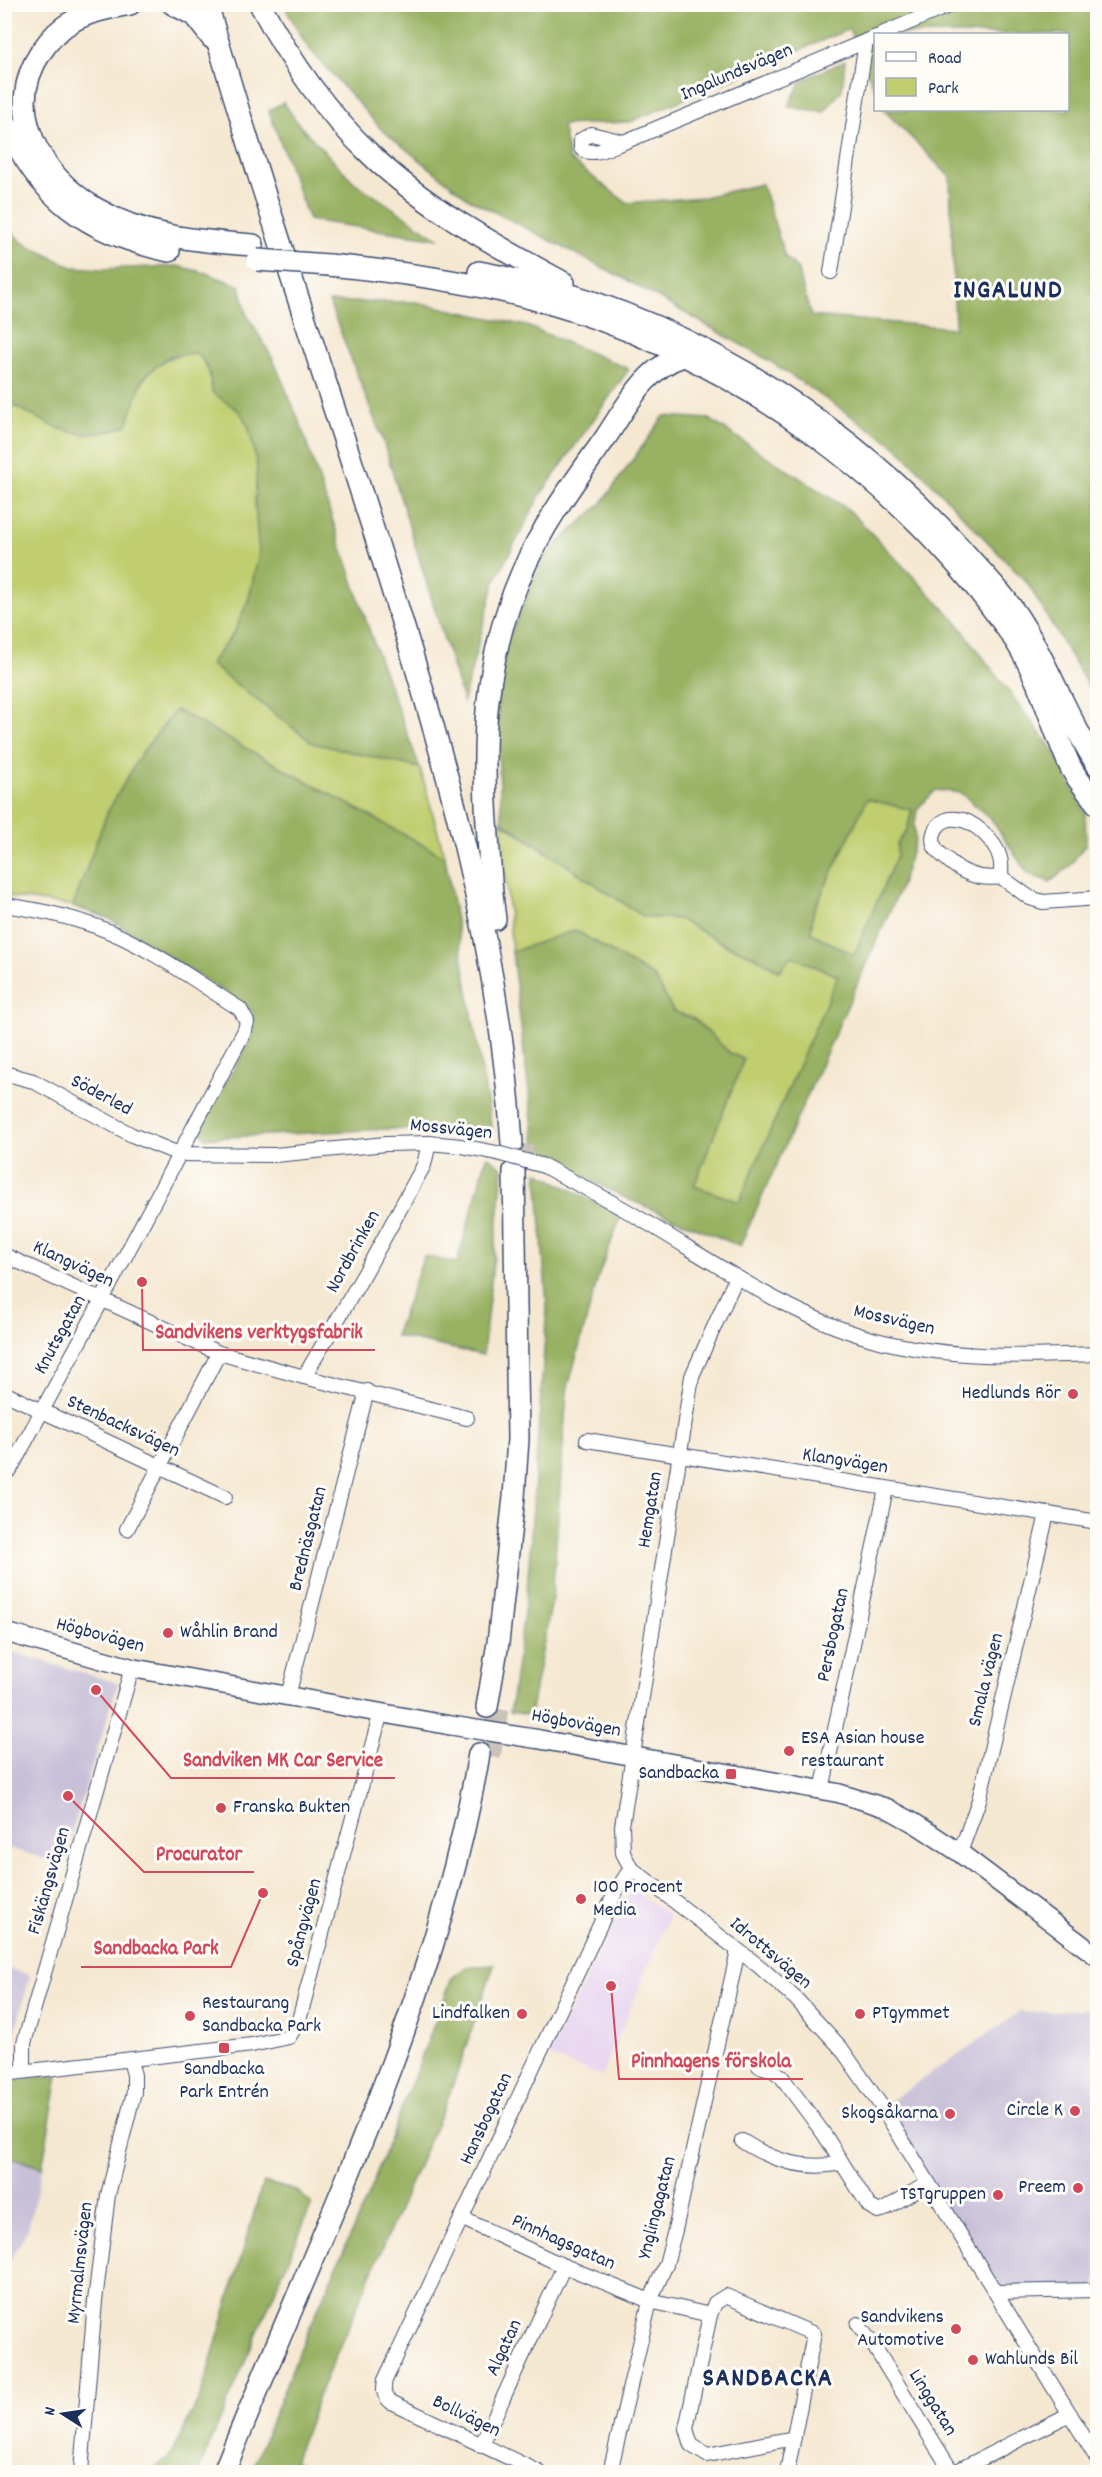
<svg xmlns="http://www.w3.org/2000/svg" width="1102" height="2477" viewBox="0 0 1102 2477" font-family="Dekko,sans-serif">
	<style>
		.built { fill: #e6d2f0 }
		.industrial { fill: #c8bfd8 }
		.green { fill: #c0ce70; stroke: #6e7e67; stroke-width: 1.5 }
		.forest { fill: #98b162; stroke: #5a7060; stroke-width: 1.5; fill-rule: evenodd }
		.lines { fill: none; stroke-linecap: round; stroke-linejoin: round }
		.trunk-tunnel { stroke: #c9c3ba; stroke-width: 21; stroke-dasharray: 21 10; stroke-linecap: butt }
		.minor-casing { stroke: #3c4b6f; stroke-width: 16 }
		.secondary-casing { stroke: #3c4b6f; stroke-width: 21 }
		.trunk-casing { stroke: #3c4b6f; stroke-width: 24 }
		.minor { stroke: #fff; stroke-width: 14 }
		.secondary { stroke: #fff; stroke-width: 18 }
		.trunk { stroke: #fff; stroke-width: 21 }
		.minor-bridge-casing { stroke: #3c4b6f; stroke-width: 16; stroke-linecap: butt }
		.secondary-bridge-casing { stroke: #3c4b6f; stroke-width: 21; stroke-linecap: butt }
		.trunk-bridge-casing { stroke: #3c4b6f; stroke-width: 24; stroke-linecap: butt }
		.minor-bridge { stroke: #fff; stroke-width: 14 }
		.secondary-bridge { stroke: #fff; stroke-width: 18 }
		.trunk-bridge { stroke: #fff; stroke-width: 21 }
		.poi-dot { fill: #d1495b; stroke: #fdfcf7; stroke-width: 2 }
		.labels { text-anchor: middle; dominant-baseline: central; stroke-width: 6; stroke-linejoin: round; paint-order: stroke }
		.street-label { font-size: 20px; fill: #1b2f5e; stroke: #fdfcf7 }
		.poi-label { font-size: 20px; fill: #1b2f5e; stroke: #fdfcf7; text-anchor: end }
		.district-label { font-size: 26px; font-weight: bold; letter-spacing: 1.5px; fill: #1b2f5e; stroke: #fdfcf7 }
		.leader { fill: none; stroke: #d1495b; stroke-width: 2 }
		.callout-dot { fill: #d1495b; stroke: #fdfcf7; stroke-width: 2 }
		.callout-label { font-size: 21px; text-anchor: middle; font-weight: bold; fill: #d1495b; stroke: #fdfcf7; stroke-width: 6; stroke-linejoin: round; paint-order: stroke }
	</style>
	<rect width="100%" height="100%" fill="#fdfcf7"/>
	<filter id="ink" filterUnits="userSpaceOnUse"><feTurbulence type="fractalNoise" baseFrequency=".0167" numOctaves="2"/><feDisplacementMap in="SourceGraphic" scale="12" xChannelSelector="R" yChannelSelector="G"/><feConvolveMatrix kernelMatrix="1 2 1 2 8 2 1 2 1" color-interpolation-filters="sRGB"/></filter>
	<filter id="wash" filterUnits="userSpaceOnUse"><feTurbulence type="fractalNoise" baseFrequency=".008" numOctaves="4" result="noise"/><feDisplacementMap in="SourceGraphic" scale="24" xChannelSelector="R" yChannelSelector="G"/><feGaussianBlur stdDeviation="1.35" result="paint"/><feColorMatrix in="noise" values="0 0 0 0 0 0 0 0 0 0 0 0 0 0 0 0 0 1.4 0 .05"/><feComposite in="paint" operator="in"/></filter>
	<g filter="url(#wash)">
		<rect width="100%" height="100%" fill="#f5e8d1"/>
		<path class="built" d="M 631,1889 L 669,1916 L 602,2076 L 548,2056 Z"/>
		<g class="industrial">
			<path d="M 4,1650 L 118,1683 L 62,1864 L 5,1847 Z"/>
			<path d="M 5,1968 L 30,1975 L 5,2072 Z"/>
			<path d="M 1097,2008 L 1097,2290 L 995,2292 L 882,2107 L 1021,2011 L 1024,2013 Z"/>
			<path d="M 5,2155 L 42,2168 L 28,2229 L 5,2271 Z"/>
		</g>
		<g class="green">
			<path d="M 185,353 L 196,353 C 209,365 211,375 212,392 L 241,412 L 249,428 L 257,465 L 255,504 L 259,553 L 249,598 L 235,631 L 210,664 L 313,743 L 420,768 L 445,857 L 176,710 L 141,754 L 107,813 L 73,906 L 5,896 L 4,401 C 50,423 75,447 127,425 C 139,388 142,363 185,353 Z"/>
			<path d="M 867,799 L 912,810 L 907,830 L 897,844 L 897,855 L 854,955 L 811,933 L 813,912 Z"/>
			<path d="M 501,822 L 644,917 L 679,919 L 728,946 L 754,956 L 779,971 L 791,956 L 838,976 L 739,1202 L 694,1186 L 743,1059 L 731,1054 L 694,1019 L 673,1011 L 655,978 L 575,930 L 512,952 Z"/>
		</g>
		<g class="forest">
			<path d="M 284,5 L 1097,5 L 1097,701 L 1028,584 L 897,447 L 768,360 L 625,279 L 469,199 L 382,130 L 307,46 ZM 849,29 L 875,90 L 876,34 L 1068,34 L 1068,110 L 884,110 L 950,177 L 955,328 L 811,316 L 797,268 L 785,257 L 762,184 L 704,197 L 627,203 L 569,159 L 562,125 L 630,122 Z"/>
			<path d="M 845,61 L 842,90 L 824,112 L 788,107 L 802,80 Z"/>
			<path d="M 283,102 L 299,125 L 354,182 L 439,239 L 309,220 L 269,111 Z"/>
			<path d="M 4,224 L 23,243 L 72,267 L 102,269 L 177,266 L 206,273 L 240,286 L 247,315 L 273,359 L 300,423 L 375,647 L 420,768 L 313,743 L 210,664 L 235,631 L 249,598 L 259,553 L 255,504 L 257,465 L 249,428 L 240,412 L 212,392 C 211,375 209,365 196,353 L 169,356 L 143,378 L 127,425 C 75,447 50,423 5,401 Z"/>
			<path d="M 329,302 L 415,302 L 527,326 L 629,369 L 541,494 L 495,581 L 463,701 L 383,441 Z"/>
			<path d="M 664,416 L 709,419 L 849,510 L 955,620 L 1055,753 L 1085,812 L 1086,844 L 1069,867 L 1050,882 L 1028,874 L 991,819 L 961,793 L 936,790 L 918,808 L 914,826 L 915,840 L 900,888 L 740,1246 L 628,1199 L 536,1152 L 512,952 L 575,930 L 655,978 L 673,1011 L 694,1019 L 731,1054 L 744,1059 L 694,1186 L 739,1202 L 838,976 L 791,956 L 780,971 L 754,956 L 728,946 L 679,919 L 644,917 L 502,821 L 496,715 L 506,644 L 544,556 L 601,504 ZM 867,799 L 912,810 L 907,830 L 897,844 L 897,855 L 854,955 L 811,933 L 813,911 Z"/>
			<path d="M 176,710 L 445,857 L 492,1130 L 452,1124 L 433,1130 L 387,1129 L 205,1138 L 198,1125 C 217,1094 254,1049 253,1012 L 239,1001 L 110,919 L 73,906 L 107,813 L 141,754 Z"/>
			<path d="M 487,1156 L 503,1168 C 498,1230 489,1292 483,1355 L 395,1336 L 424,1256 L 457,1263 Z"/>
			<path d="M 537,1172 L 621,1216 L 598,1277 L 567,1391 L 552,1600 L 530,1715 L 510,1712 L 527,1592 L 547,1307 Z"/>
			<path d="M 494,1965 L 451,2090 L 319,2394 L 294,2462 L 318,2472 L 251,2472 L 298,2354 L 367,2198 L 452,1978 L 466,1967 Z"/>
			<path d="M 58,2075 L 42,2168 L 5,2155 L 5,2081 Z"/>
			<path d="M 263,2182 L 297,2191 L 312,2204 L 198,2472 L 149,2472 L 169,2458 L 201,2395 Z"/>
		</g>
	</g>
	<g filter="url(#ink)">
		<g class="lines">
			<g class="trunk-tunnel">
				<path d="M 523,1145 L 525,1173"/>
				<path d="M 490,1757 L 498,1709"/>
			</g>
			<defs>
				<g id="minor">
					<path d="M 882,34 L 953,4"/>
					<path d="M 624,142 L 591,134 L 581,140 L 581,148 C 593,158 611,146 624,142 L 876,37"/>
					<path d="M 831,272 L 866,41"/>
					<path d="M 1001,877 C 1001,871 1002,864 1000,858 C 996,842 974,820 957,819 C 942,817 930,830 934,845 C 936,852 945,857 950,862 C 965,875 981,880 1001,877 L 1030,898 L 1043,902 L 1098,898"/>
					<path d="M 4,905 C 40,910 74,917 108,931 C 154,950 197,982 240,1009 L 247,1022 L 245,1030 L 102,1300 L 10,1470"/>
					<path d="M 4,1073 L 33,1081 L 132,1135 L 179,1154 L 275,1155 L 386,1144 L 429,1143 L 461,1146 L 497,1153"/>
					<path d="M 544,1166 C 575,1183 608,1199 639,1218 C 714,1262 787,1315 872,1339 C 946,1359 1021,1357 1098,1354"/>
					<path d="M 4,1255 L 219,1353 L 304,1377 L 467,1418"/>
					<path d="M 736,1278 L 692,1376 L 622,1826 L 623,1853 L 631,1868 L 760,1967 L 796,1999 L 841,2048 L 882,2107 L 1098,2460"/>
					<path d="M 304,1377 L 366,1271 L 424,1165 L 429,1143"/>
					<path d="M 4,1393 L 225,1497"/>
					<path d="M 587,1440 L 1098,1522"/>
					<path d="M 127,1529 L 219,1353"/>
					<path d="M 288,1696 L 367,1391"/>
					<path d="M 822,1790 L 886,1489"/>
					<path d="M 960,1853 L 979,1800 L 1047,1514"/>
					<path d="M 759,2066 L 771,2069 L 781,2076 L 824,2134 L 869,2206 L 878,2211 L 883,2210 L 928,2183"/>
					<path d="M 24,2071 L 24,2043 L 132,1668"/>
					<path d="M 4,2074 L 252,2045 L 289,2037 L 299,2020 L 381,1712"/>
					<path d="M 742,2141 C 773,2161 805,2171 842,2163"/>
					<path d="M 461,2218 L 564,2266 L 650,2301 L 710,2315"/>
					<path d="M 995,2292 L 1098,2290"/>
					<path d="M 858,2324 L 875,2348 L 952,2472"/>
					<path d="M 481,2446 L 564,2266"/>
					<path d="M 81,2472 L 95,2301 L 108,2195 L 134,2092 L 134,2075 L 130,2060"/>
					<path d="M 539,2472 L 391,2402 C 383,2395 383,2390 385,2380 L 616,1891 L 631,1868"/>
					<path d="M 610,2472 L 650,2301 L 666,2264 L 675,2230 L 738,1951"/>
					<path d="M 787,2472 L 814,2334 L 726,2296 L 715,2303 L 710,2315 L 686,2429 L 691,2445 L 707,2455 L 794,2438"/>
					<path d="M 955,2472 L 1070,2414"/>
				</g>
				<g id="secondary">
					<path d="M 4,1632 L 132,1668 L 448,1725"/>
					<path d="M 537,1739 L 838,1793 L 887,1808 L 916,1824 L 960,1853 L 1098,1957"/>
				</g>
				<g id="trunk">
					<path d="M 130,4 C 111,8 90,11 73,21 C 60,28 49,40 41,52 C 2,110 41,177 95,208 C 144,237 197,241 253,245"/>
					<path d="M 173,4 L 194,15 L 212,38"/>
					<path d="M 207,4 C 260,189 323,371 381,554 C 442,747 499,940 512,1143"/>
					<path d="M 260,4 C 289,59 326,112 371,155 C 427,209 497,246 564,283"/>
					<path d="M 4,119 C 39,198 86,233 169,251"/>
					<path d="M 329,265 C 402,272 475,282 545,302 C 732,355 906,480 1015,640 C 1041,680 1051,726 1071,768 C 1078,781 1089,793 1098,805"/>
					<path d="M 479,272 C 668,307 836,410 964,552 C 977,567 991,581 1003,596 C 1044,648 1062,711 1098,766"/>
					<path d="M 495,919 C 491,892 490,864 488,837 C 481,743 483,663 521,575 C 541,527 574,482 604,440 C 626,408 644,368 683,356"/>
					<path d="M 487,1707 L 498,1643 L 514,1497 L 518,1439 L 514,1171"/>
					<path d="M 224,2472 C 318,2236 436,2007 479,1754"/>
				</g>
			</defs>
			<use href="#minor" class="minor-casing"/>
			<use href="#secondary" class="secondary-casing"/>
			<use href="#trunk" class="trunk-casing"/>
			<use href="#minor" class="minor"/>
			<use href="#secondary" class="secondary"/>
			<use href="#trunk" class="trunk"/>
			<defs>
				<path id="minor-bridge" d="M 497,1153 L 544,1166"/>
				<path id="secondary-bridge" d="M 448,1725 L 537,1739"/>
				<path id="trunk-bridge" d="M 257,260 L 329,265"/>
			</defs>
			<use href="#minor-bridge" class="minor-bridge-casing"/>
			<use href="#secondary-bridge" class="secondary-bridge-casing"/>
			<use href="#trunk-bridge" class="trunk-bridge-casing"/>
			<use href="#minor-bridge" class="minor-bridge"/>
			<use href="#secondary-bridge" class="secondary-bridge"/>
			<use href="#trunk-bridge" class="trunk-bridge"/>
		</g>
	</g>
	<g class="poi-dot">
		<circle cx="1073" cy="1394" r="6"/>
		<circle cx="168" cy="1633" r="6"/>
		<circle cx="789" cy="1751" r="6"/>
		<rect x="725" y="1768" width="12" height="12" rx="3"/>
		<circle cx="221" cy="1808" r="6"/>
		<circle cx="581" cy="1899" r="6"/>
		<circle cx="522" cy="2014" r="6"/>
		<circle cx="860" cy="2014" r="6"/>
		<circle cx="190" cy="2016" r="6"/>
		<rect x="218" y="2042" width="12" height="12" rx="3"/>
		<circle cx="1075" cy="2111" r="6"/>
		<circle cx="950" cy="2114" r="6"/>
		<circle cx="1078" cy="2188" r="6"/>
		<circle cx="998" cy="2195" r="6"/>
		<circle cx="956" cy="2329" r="6"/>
		<circle cx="973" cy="2360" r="6"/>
	</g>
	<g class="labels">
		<g class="street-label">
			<text transform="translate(737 73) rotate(-23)">Ingalundsvägen</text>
			<text transform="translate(101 1096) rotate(28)">Söderled</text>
			<text transform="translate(451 1130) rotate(6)">Mossvägen</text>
			<text transform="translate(354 1252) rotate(-61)">Nordbrinken</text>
			<text transform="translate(73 1265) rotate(25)">Klangvägen</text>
			<text transform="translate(894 1321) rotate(13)">Mossvägen</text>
			<text transform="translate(61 1335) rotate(-61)">Knutsgatan</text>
			<text transform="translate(123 1427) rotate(25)">Stenbacksvägen</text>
			<text transform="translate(845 1462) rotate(9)">Klangvägen</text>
			<text transform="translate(651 1510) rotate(-81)">Hemgatan</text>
			<text transform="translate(309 1539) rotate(-76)">Brednäsgatan</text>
			<text transform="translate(834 1635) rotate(-78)">Persbogatan</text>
			<text transform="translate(100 1636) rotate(15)">Högbovägen</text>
			<text transform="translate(987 1680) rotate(-76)">Smala vägen</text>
			<text transform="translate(576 1724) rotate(10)">Högbovägen</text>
			<text transform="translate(50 1881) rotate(-74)">Fiskängsvägen</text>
			<text transform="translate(305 1923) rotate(-75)">Spångvägen</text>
			<text transform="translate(770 1954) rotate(40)">Idrottsvägen</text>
			<text transform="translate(487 2119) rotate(-65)">Hansbogatan</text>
			<text transform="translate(658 2208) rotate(-76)">Ynglingagatan</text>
			<text transform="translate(563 2243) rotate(24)">Pinnhagsgatan</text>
			<text transform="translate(81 2263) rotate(-84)">Myrmalmsvägen</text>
			<text transform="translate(505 2348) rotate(-65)">Algatan</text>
			<text transform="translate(932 2403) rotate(58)">Linggatan</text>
			<text transform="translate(466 2417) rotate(26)">Bollvägen</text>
		</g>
		<g class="poi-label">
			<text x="1061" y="1394">Hedlunds Rör</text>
			<text x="180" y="1633" text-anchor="start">Wåhlin Brand</text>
			<text x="801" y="1739" text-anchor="start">ESA Asian house<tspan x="801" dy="23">restaurant</tspan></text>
			<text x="719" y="1774">Sandbacka</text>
			<text x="233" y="1808" text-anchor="start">Franska Bukten</text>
			<text x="593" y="1888" text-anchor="start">100 Procent<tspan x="593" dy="23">Media</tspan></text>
			<text x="202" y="2004" text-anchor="start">Restaurang<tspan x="202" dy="23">Sandbacka Park</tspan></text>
			<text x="510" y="2014">Lindfalken</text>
			<text x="872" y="2014" text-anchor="start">PTgymmet</text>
			<text x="224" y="2070" text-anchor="middle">Sandbacka<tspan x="224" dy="23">Park Entrén</tspan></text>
			<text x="1063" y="2111">Circle K</text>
			<text x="938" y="2114">Skogsåkarna</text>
			<text x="1066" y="2188">Preem</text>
			<text x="986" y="2195">TSTgruppen</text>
			<text x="944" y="2318">Sandvikens<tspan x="944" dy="23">Automotive</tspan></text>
			<text x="985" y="2360" text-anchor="start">Wahlunds Bil</text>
		</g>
		<g class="district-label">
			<text x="1008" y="291">INGALUND</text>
			<text x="768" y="2379">SANDBACKA</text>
		</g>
	</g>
	<path class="leader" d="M142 1282L143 1350H375M96 1690L171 1778H395M68 1796L144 1872H254M263 1893L231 1967H81M611 1986L619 2079H803"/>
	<g class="callout-dot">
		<circle cx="142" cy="1282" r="6"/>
		<circle cx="96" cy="1690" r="6"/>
		<circle cx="68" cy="1796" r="6"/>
		<circle cx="263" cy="1893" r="6"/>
		<circle cx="611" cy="1986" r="6"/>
	</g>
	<g class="callout-label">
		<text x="259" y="1338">Sandvikens verktygsfabrik</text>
		<text x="283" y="1766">Sandviken MK Car Service</text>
		<text x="199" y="1860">Procurator</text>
		<text x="156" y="1954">Sandbacka Park</text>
		<text x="711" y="2067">Pinnhagens förskola</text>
	</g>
	<rect width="1102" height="2477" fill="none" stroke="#fdfcf7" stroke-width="24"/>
	<rect x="874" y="33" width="195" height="78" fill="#fdfcf7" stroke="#a3aaba" stroke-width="1.5"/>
	<rect x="886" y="52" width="30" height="9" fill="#ffffff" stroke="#a3aaba" stroke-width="1.5"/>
	<text x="928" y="63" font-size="18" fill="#1b2f5e">Road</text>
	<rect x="886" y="78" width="30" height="18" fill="#c0ce70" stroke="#a3aaba" stroke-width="1.5"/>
	<text x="928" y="93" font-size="18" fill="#1b2f5e">Park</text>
	<g transform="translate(63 2414) rotate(282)" stroke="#fdfcf7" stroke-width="4.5" paint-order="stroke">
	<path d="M0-4.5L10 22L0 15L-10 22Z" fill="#1b2f5e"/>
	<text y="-9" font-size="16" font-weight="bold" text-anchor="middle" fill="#1b2f5e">N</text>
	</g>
</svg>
